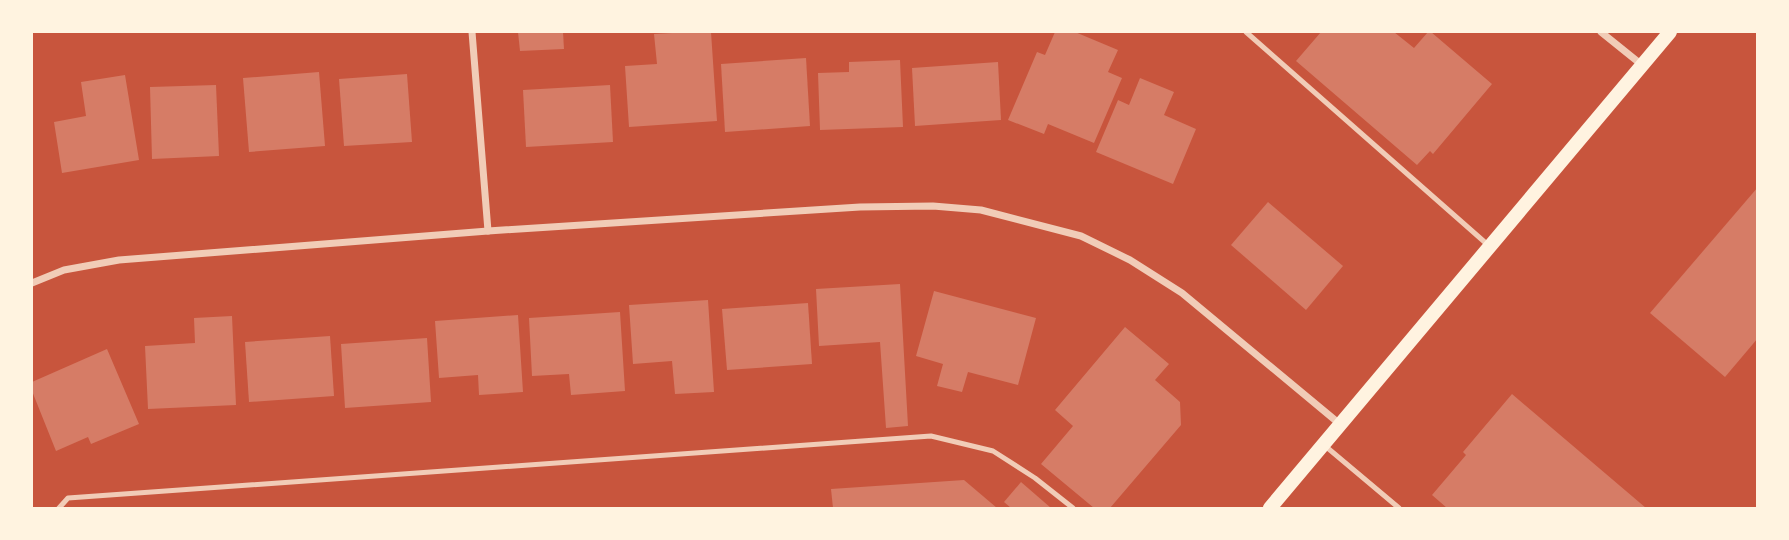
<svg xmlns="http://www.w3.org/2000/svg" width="1789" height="540" viewBox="0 0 1789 540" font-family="'Titillium Web',sans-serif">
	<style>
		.building { fill: #d67c66 }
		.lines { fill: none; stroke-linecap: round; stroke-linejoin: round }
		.service { stroke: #f1ccb7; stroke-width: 5 }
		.minor { stroke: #f1ccb7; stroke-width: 7 }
		.secondary { stroke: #fff3e0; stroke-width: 14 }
	</style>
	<rect width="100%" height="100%" fill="#c8553d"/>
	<g class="building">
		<path d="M 518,32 L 563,32 L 564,49 L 520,51 Z"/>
		<path d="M 690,32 L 711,32 L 717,121 L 629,127 L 625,66 L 657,64 L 654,34 Z"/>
		<path d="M 1055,32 L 1075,32 L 1118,50 L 1108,72 L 1122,78 L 1094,143 L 1048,124 L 1044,134 L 1008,120 L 1037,52 L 1045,55 Z"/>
		<path d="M 1321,32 L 1394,32 L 1414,48 L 1428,32 L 1431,32 L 1492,84 L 1433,154 L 1430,151 L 1417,165 L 1296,61 Z"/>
		<path d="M 806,58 L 810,126 L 725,132 L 721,64 Z"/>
		<path d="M 900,60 L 903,127 L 820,130 L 818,73 L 849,72 L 849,62 Z"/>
		<path d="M 998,62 L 1001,120 L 915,126 L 912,68 Z"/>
		<path d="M 319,72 L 325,146 L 249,152 L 243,78 Z"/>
		<path d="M 407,74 L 412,142 L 344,146 L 339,79 Z"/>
		<path d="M 125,75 L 139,160 L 62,173 L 54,122 L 86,116 L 81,82 Z"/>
		<path d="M 1140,78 L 1174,92 L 1164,115 L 1196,129 L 1173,184 L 1096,152 L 1118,100 L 1129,105 Z"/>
		<path d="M 216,85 L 219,156 L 152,159 L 150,87 Z"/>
		<path d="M 610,85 L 613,142 L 526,147 L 523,90 Z"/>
		<path d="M 1758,187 L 1758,338 L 1725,377 L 1650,313 Z"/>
		<path d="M 1268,202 L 1343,266 L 1306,310 L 1231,245 Z"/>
		<path d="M 900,284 L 908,426 L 886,428 L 880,342 L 819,346 L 816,289 Z"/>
		<path d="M 934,291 L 1036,318 L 1018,385 L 968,372 L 962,392 L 937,386 L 943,364 L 916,356 Z"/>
		<path d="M 708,300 L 714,392 L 675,394 L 672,361 L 633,364 L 629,305 Z"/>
		<path d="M 808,303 L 812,364 L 727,370 L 722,309 Z"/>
		<path d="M 620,312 L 625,391 L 571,395 L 569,374 L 532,376 L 529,318 Z"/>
		<path d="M 518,315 L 523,392 L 479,395 L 478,375 L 439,378 L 435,321 Z"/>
		<path d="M 232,316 L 236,405 L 148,409 L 145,346 L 195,343 L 194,318 Z"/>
		<path d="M 1125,327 L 1169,364 L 1155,380 L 1180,402 L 1181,425 L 1110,508 L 1094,508 L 1041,464 L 1073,426 L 1055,410 Z"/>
		<path d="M 330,336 L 334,396 L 249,402 L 245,342 Z"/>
		<path d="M 427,338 L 431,402 L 345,408 L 341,344 Z"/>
		<path d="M 107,349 L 139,424 L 91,444 L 88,437 L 56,451 L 32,391 L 32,382 Z"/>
		<path d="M 1512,394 L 1646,508 L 1447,508 L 1432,495 L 1466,455 L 1463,452 Z"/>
		<path d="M 964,480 L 997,508 L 833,508 L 831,489 Z"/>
		<path d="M 1021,482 L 1051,508 L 1011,508 L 1004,502 Z"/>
	</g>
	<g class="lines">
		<g class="service">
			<path d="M 1246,32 L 1488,245"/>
			<path d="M 1324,445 L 1399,508"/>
			<path d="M 59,508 L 68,498 L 931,436 L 993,451 L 1035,478 L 1073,508"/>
		</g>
		<g class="minor">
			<path d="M 472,32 L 488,231"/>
			<path d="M 1601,32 L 1642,65"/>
			<path d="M 32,283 L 64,270 L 119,260 L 488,231 L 860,207 L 933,206 L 981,210 L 1081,236 L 1130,260 L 1182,293 L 1341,425"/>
		</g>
		<path class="secondary" d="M 1270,508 L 1670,32"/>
	</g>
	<rect width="1789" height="540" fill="none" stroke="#fff3e0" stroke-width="66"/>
</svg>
